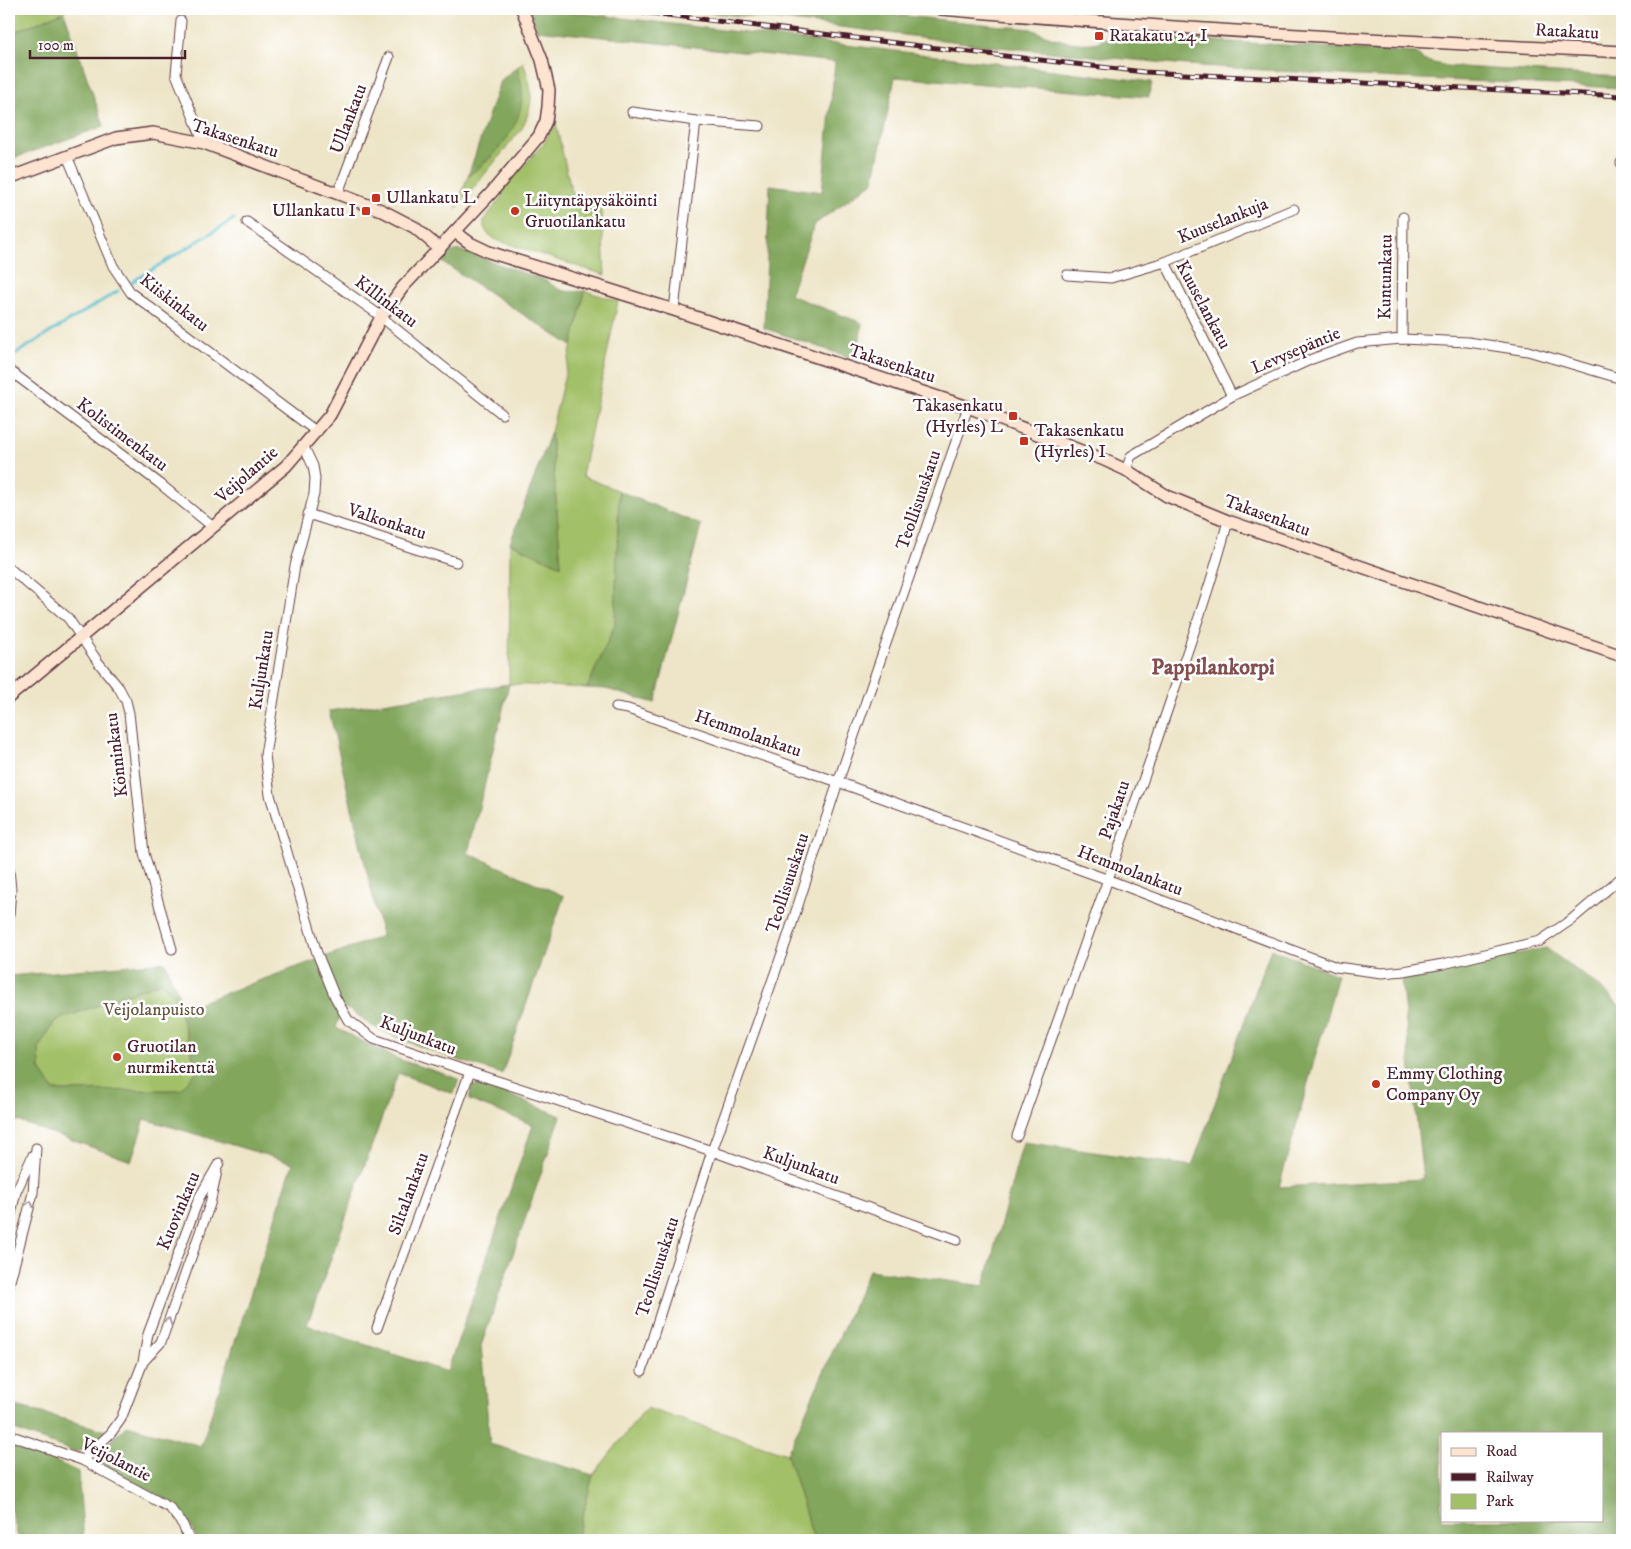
<svg xmlns="http://www.w3.org/2000/svg" width="1631" height="1549" viewBox="0 0 1631 1549" font-family="'IM FELL DW Pica',serif">
	<style>
		.green { fill: #a2c068; stroke: #76704a }
		.forest { fill: #81a65c; stroke: #666244; fill-rule: evenodd }
		.lines { fill: none; stroke-linecap: round; stroke-linejoin: round }
		.stream { stroke: #51bccc; stroke-width: 3 }
		.street-casing { stroke: #633d43; stroke-width: 11 }
		.secondary-casing { stroke: #633d43; stroke-width: 14 }
		.street { stroke: #fff; stroke-width: 9 }
		.secondary { stroke: #fde4d1; stroke-width: 11 }
		.rail-casing { stroke: #4a1f2b; stroke-width: 5 }
		.rail { stroke: #fff; stroke-width: 3; stroke-dasharray: 9; stroke-linecap: butt }
		.oneway { stroke: #ae9aa0 }
		.poi-dot { fill: #c8321e; stroke: #fff; stroke-width: 2 }
		.labels { text-anchor: middle; dominant-baseline: central; stroke-width: 5; stroke-linejoin: round; paint-order: stroke }
		.street-label { font-size: 18px; fill: #4a1f2b; stroke: #fff }
		.poi-label { font-size: 18px; fill: #4a1f2b; stroke: #fff; text-anchor: start }
		.park-label { font-size: 18px; fill: #695740; stroke: #fff }
		.district-label { font-size: 22px; font-weight: bold; fill: #844e4f; stroke: #fff }
	</style>
	<rect width="100%" height="100%" fill="#fff"/>
	<filter id="ink" filterUnits="userSpaceOnUse"><feTurbulence type="fractalNoise" baseFrequency=".02" numOctaves="2"/><feDisplacementMap in="SourceGraphic" scale="10" xChannelSelector="R" yChannelSelector="G"/><feConvolveMatrix kernelMatrix="1 2 1 2 8 2 1 2 1" color-interpolation-filters="sRGB"/></filter>
	<filter id="wash" filterUnits="userSpaceOnUse"><feTurbulence type="fractalNoise" baseFrequency=".0096" numOctaves="4" result="noise"/><feDisplacementMap in="SourceGraphic" scale="20" xChannelSelector="R" yChannelSelector="G"/><feGaussianBlur stdDeviation="1.12" result="paint"/><feColorMatrix in="noise" values="0 0 0 0 0 0 0 0 0 0 0 0 0 0 0 0 0 1.4 0 .05"/><feComposite in="paint" operator="in"/></filter>
	<g filter="url(#wash)">
		<rect width="100%" height="100%" fill="#eee5c8"/>
		<g class="green">
			<path d="M 9,9 L 64,9 L 64,12 L 9,34 Z"/>
			<path d="M 523,62 C 533,90 535,103 521,130 L 456,209 L 468,176 L 490,159 L 522,88 L 517,67 Z"/>
			<path d="M 555,120 L 571,189 L 575,196 L 601,200 L 605,275 L 496,240 L 487,233 L 484,227 L 484,220 L 501,198 L 503,188 L 545,142 Z"/>
			<path d="M 585,291 L 618,301 L 582,476 L 619,491 L 615,625 L 587,688 L 509,684 L 510,543 L 561,565 L 551,432 Z"/>
			<path d="M 161,982 L 174,996 L 181,1015 L 197,1071 L 180,1090 L 54,1091 L 40,1069 L 39,1047 L 55,1021 Z"/>
			<path d="M 646,1408 L 787,1454 L 814,1540 L 576,1540 L 593,1475 Z"/>
		</g>
		<g class="forest">
			<path d="M 529,9 L 548,9 L 1152,82 L 1149,97 L 895,77 L 873,182 L 815,224 L 790,295 L 862,323 L 857,360 L 764,328 L 770,185 L 822,192 L 835,62 L 537,30 Z"/>
			<path d="M 674,9 L 838,9 L 1031,29 C 1051,38 1071,45 1093,43 C 1101,42 1109,37 1116,35 L 1417,53 L 1422,60 L 1446,66 L 1622,77 L 1622,88 L 1356,76 L 1187,65 L 998,47 L 817,24 Z"/>
			<path d="M 64,12 L 104,126 L 9,160 L 9,34 Z"/>
			<path d="M 517,67 C 519,75 522,83 522,90 C 523,129 496,154 468,176 L 500,81 Z"/>
			<path d="M 459,250 L 547,281 C 561,293 567,292 585,291 L 572,346 L 442,262 L 449,253 Z"/>
			<path d="M 551,432 L 561,566 L 510,543 Z"/>
			<path d="M 619,491 L 701,525 L 655,703 L 606,689 L 587,688 L 615,625 Z"/>
			<path d="M 509,684 L 468,853 L 564,896 L 502,1074 C 458,1060 413,1046 372,1026 C 361,1020 355,1009 342,1008 L 336,1028 L 398,1059 L 459,1079 L 454,1094 L 398,1073 L 307,1325 L 447,1372 L 533,1125 L 469,1100 L 472,1085 L 497,1090 L 561,1116 L 481,1346 L 490,1444 L 593,1475 L 576,1540 L 197,1540 L 189,1523 L 175,1504 L 99,1463 L 97,1458 L 97,1454 L 127,1425 L 201,1446 L 293,1163 L 145,1119 L 131,1161 L 9,1118 L 9,976 L 165,962 L 184,1008 L 382,936 L 329,711 ZM 161,982 L 174,996 L 181,1015 L 197,1071 L 180,1090 L 54,1091 L 40,1069 L 39,1047 L 55,1021 Z"/>
			<path d="M 1546,948 L 1600,987 L 1622,1008 L 1622,1540 L 814,1540 L 787,1454 L 869,1270 L 984,1286 L 1023,1142 L 1192,1166 L 1271,949 L 1338,975 L 1279,1187 L 1423,1179 L 1401,978 ZM 1442,1433 L 1602,1433 L 1602,1520 L 1442,1520 Z"/>
			<path d="M 9,1404 L 107,1431 L 88,1449 L 75,1452 L 9,1428 Z"/>
			<path d="M 9,1441 L 35,1451 L 78,1472 L 84,1540 L 19,1540 L 9,1503 Z"/>
		</g>
		<g class="lines">
			<g class="stream">
				<path d="M 132,282 L 234,219"/>
				<path d="M 10,357 L 118,291"/>
			</g>
		</g>
	</g>
	<g filter="url(#ink)">
		<g class="lines">
			<defs>
				<g id="street">
					<path d="M 181,21 L 176,74 L 204,143"/>
					<path d="M 632,112 L 696,121 L 760,126"/>
					<path d="M 67,156 L 113,266 L 131,293 L 317,432"/>
					<path d="M 1621,163 L 1622,162"/>
					<path d="M 338,193 L 389,57"/>
					<path d="M 247,222 L 375,312 L 502,414"/>
					<path d="M 1165,262 L 1294,209"/>
					<path d="M 1067,275 L 1111,278 L 1165,262 L 1232,396"/>
					<path d="M 674,310 L 696,121"/>
					<path d="M 1402,339 L 1403,217"/>
					<path d="M 9,370 L 159,483 L 213,527"/>
					<path d="M 304,447 L 313,466 L 315,478 L 314,494 L 295,566 L 265,755 L 270,795 L 317,953 L 335,997 L 348,1020 L 374,1039 L 470,1072 L 712,1151 L 957,1240"/>
					<path d="M 1126,470 L 1131,456 L 1232,396 L 1312,359 L 1357,343 L 1402,339 L 1468,342 L 1528,351 L 1622,379"/>
					<path d="M 308,514 L 456,562"/>
					<path d="M 9,568 L 68,618 L 98,662 L 119,688 L 126,701 L 129,713 L 144,853 L 172,949"/>
					<path d="M 616,707 L 628,709 L 838,782 L 1109,880 L 1336,967 L 1382,973 L 1404,971 L 1443,964 L 1540,941 L 1571,920 L 1622,877"/>
					<path d="M 9,869 L 11,890 L 9,915"/>
					<path d="M 1017,1136 C 1063,1009 1108,882 1152,755 C 1178,677 1207,600 1228,521"/>
					<path d="M 9,1222 L 16,1192 L 33,1155"/>
					<path d="M 9,1285 L 33,1193 L 36,1148"/>
					<path d="M 377,1328 L 470,1072"/>
					<path d="M 143,1362 L 161,1342 L 210,1204 L 217,1171"/>
					<path d="M 642,1371 L 712,1151 L 786,942 L 838,782 L 968,407"/>
					<path d="M 9,1435 L 82,1460 L 170,1508 L 183,1525 L 189,1540"/>
					<path d="M 82,1460 L 111,1433 L 121,1419 L 143,1362 L 148,1334 L 199,1198 L 219,1163"/>
				</g>
				<g id="secondary">
					<path d="M 941,9 C 1167,29 1395,41 1622,52"/>
					<path d="M 9,178 L 116,138 L 153,133 L 204,143 L 381,210 L 414,227 L 440,249"/>
					<path d="M 455,232 L 470,243 L 489,252 L 674,310 L 968,407 L 1102,459 L 1126,470 L 1167,496 L 1228,521 L 1622,656"/>
					<path d="M 9,697 L 286,466 L 330,415 L 381,317 L 403,287 L 492,192 L 539,136 L 546,121 L 548,107 L 549,90 L 542,60 L 522,9"/>
				</g>
			</defs>
			<use href="#street" class="street-casing"/>
			<use href="#secondary" class="secondary-casing"/>
			<use href="#street" class="street"/>
			<use href="#secondary" class="secondary"/>
			<defs>
				<path id="rail" d="M 618,9 L 953,50 L 1144,72 L 1622,96"/>
			</defs>
			<use href="#rail" class="rail-casing"/>
			<use href="#rail" class="rail"/>
		</g>
		<defs><path id="oneway-chevron" d="M-2-3.5L2.5 0L-2 3.5" fill="none" stroke-width="1.6" stroke-linecap="round" stroke-linejoin="round" transform="scale(1.25)"/></defs>
		<g class="oneway">
			<use href="#oneway-chevron" transform="translate(30 1204) rotate(-75)"/>
			<use href="#oneway-chevron" transform="translate(168 1321) rotate(-70)"/>
		</g>
	</g>
	<g class="poi-dot">
		<rect x="1094" y="31" width="10" height="10" rx="2.5"/>
		<rect x="371" y="193" width="10" height="10" rx="2.5"/>
		<rect x="361" y="206" width="10" height="10" rx="2.5"/>
		<circle cx="515" cy="211" r="5"/>
		<rect x="1008" y="411" width="10" height="10" rx="2.5"/>
		<rect x="1019" y="436" width="10" height="10" rx="2.5"/>
		<circle cx="117" cy="1057" r="5"/>
		<circle cx="1376" cy="1084" r="5"/>
	</g>
	<g class="labels">
		<g class="street-label">
			<text transform="translate(1567 32) rotate(3)">Ratakatu</text>
			<text transform="translate(349 119) rotate(-69)">Ullankatu</text>
			<text transform="translate(235 139) rotate(18)">Takasenkatu</text>
			<text transform="translate(1223 221) rotate(-22)">Kuuselankuja</text>
			<text transform="translate(1386 277) rotate(-89)">Kuntunkatu</text>
			<text transform="translate(386 302) rotate(37)">Killinkatu</text>
			<text transform="translate(174 303) rotate(38)">Kiiskinkatu</text>
			<text transform="translate(1203 305) rotate(62)">Kuuselankatu</text>
			<text transform="translate(1296 351) rotate(-23)">Levysepäntie</text>
			<text transform="translate(892 364) rotate(18)">Takasenkatu</text>
			<text transform="translate(122 435) rotate(37)">Kolistimenkatu</text>
			<text transform="translate(247 475) rotate(-41)">Veijolantie</text>
			<text transform="translate(919 500) rotate(-71)">Teollisuuskatu</text>
			<text transform="translate(1267 516) rotate(20)">Takasenkatu</text>
			<text transform="translate(387 522) rotate(18)">Valkonkatu</text>
			<text transform="translate(262 670) rotate(-81)">Kuljunkatu</text>
			<text transform="translate(748 734) rotate(19)">Hemmolankatu</text>
			<text transform="translate(117 755) rotate(-97)">Könninkatu</text>
			<text transform="translate(1115 810) rotate(-71)">Pajakatu</text>
			<text transform="translate(1130 871) rotate(21)">Hemmolankatu</text>
			<text transform="translate(788 883) rotate(-72)">Teollisuuskatu</text>
			<text transform="translate(418 1036) rotate(21)">Kuljunkatu</text>
			<text transform="translate(801 1166) rotate(20)">Kuljunkatu</text>
			<text transform="translate(409 1194) rotate(-70)">Siltalankatu</text>
			<text transform="translate(179 1211) rotate(-67)">Kuovinkatu</text>
			<text transform="translate(658 1267) rotate(-72)">Teollisuuskatu</text>
			<text transform="translate(116 1460) rotate(27)">Veijolantie</text>
		</g>
		<g class="poi-label">
			<text x="1109" y="36">Ratakatu 24 I</text>
			<text x="386" y="198">Ullankatu L</text>
			<text x="525" y="201">Liityntäpysäköinti<tspan x="525" dy="21">Gruotilankatu</tspan></text>
			<text x="356" y="211" text-anchor="end">Ullankatu I</text>
			<text x="1003" y="406" text-anchor="end">Takasenkatu<tspan x="1003" dy="21">(Hyrles) L</tspan></text>
			<text x="1034" y="431">Takasenkatu<tspan x="1034" dy="21">(Hyrles) I</tspan></text>
			<text x="127" y="1047">Gruotilan<tspan x="127" dy="21">nurmikenttä</tspan></text>
			<text x="1386" y="1074">Emmy Clothing<tspan x="1386" dy="21">Company Oy</tspan></text>
		</g>
		<g class="park-label">
			<text x="154" y="1010">Veijolanpuisto</text>
		</g>
		<g class="district-label">
			<text x="1213" y="667">Pappilankorpi</text>
		</g>
	</g>
	<rect width="1631" height="1549" fill="none" stroke="#fff" stroke-width="30"/>
	<rect x="1441" y="1432" width="162" height="90" fill="#ffffff" stroke="#b7a5aa"/>
	<rect x="1451" y="1448" width="25" height="8" fill="#fde4d1" stroke="#b7a5aa"/>
	<text x="1486" y="1456" font-size="15" fill="#4a1f2b">Road</text>
	<rect x="1451" y="1473" width="25" height="8" fill="#4a1f2b" stroke="#b7a5aa"/>
	<text x="1486" y="1482" font-size="15" fill="#4a1f2b">Railway</text>
	<rect x="1451" y="1494" width="25" height="15" fill="#a2c068" stroke="#b7a5aa"/>
	<text x="1486" y="1506" font-size="15" fill="#4a1f2b">Park</text>
	<path d="M30 50v8h155v-8" fill="none" stroke="#4a1f2b" stroke-width="2.5"/>
	<text x="38" y="50" font-size="15" fill="#4a1f2b" stroke="#ffffff" stroke-width="4" paint-order="stroke">100 m</text>
</svg>
